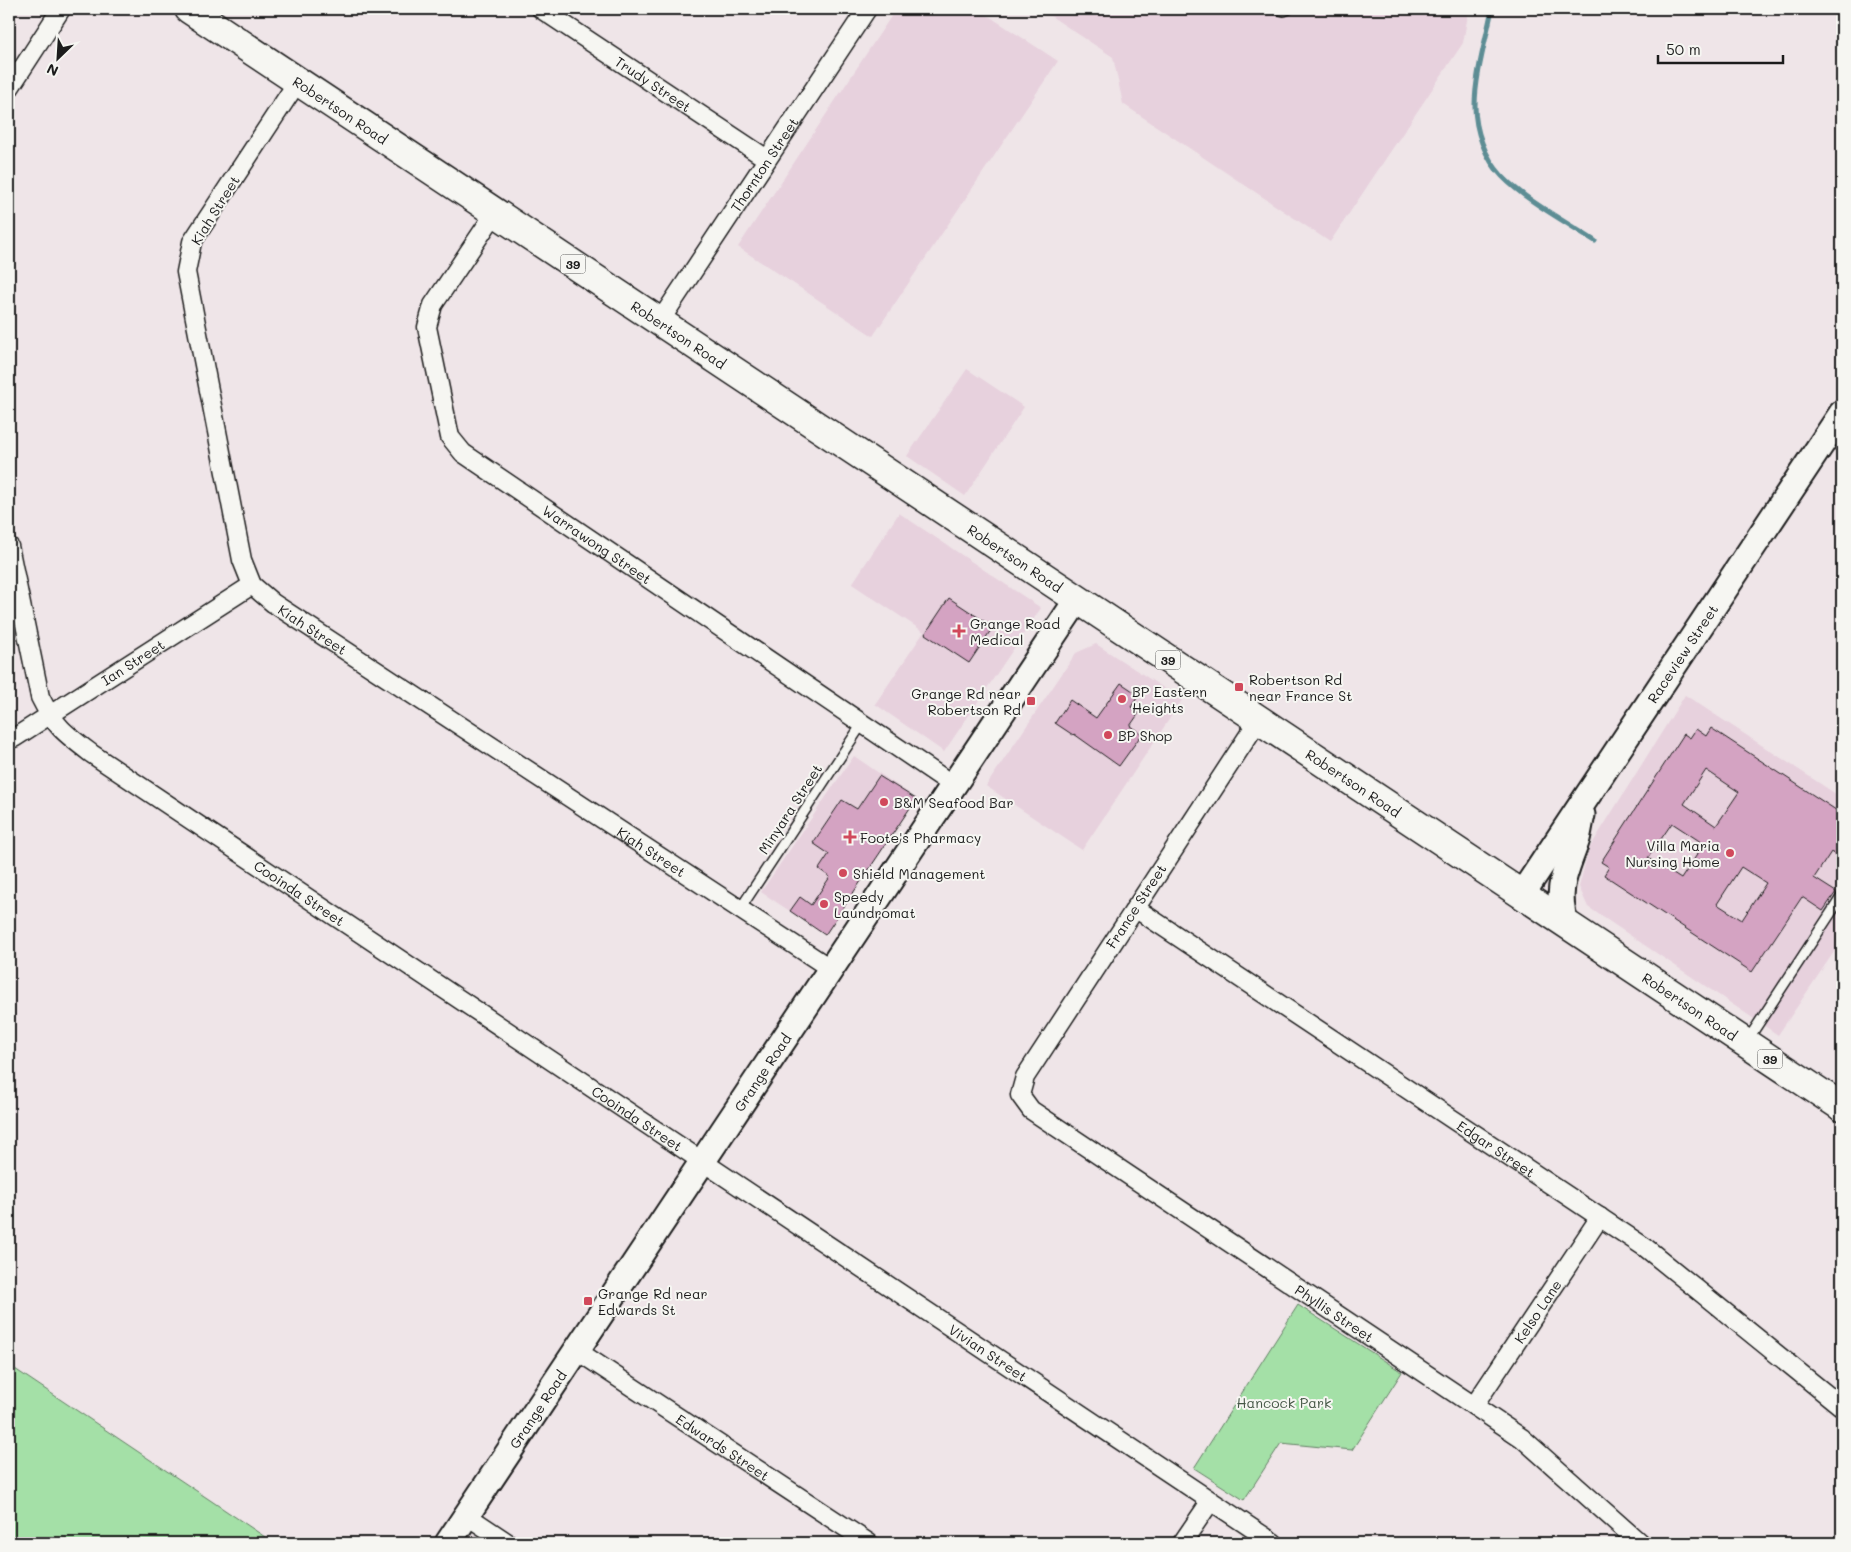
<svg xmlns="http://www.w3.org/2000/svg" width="1851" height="1552" viewBox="0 0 1851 1552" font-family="Mali,sans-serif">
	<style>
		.built { fill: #e7d1dd }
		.green { fill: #a4e0a7; stroke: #607e62 }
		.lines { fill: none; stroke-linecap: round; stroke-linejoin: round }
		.stream { stroke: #5d8d94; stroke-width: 5 }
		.building { fill: #d4a3c2; stroke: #1c1c1c; fill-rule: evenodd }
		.lane-casing { stroke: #1c1c1c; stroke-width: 12 }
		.street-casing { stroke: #1c1c1c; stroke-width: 21 }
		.secondary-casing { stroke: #1c1c1c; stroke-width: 29 }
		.primary-casing { stroke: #1c1c1c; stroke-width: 31 }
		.lane { stroke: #f6f6f2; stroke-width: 9 }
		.street { stroke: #f6f6f2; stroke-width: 18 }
		.secondary { stroke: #f6f6f2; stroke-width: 25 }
		.primary { stroke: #f6f6f2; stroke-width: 28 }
		.poi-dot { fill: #d1495b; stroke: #f6f6f2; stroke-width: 2 }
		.labels { text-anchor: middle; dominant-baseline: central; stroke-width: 4; stroke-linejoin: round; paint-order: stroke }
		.shield { fill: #f6f6f2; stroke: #5d5d5c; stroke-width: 1 }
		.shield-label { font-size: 12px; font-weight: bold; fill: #1c1c1c }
		.street-label { font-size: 14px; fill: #1c1c1c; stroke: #f6f6f2 }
		.poi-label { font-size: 14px; fill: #1c1c1c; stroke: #f6f6f2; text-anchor: start }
		.park-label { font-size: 14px; fill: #455746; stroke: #f6f6f2 }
	</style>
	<rect width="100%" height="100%" fill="#efe5e8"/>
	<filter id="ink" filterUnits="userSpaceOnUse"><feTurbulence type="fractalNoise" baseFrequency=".02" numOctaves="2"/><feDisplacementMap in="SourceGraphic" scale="10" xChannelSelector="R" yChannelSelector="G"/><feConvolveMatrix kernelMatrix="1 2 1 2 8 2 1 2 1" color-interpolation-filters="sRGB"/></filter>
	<g filter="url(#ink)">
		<g class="built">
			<path d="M 896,9 L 978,9 L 1058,61 L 873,336 L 738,247 Z"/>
			<path d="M 1040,9 L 1469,9 L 1463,43 L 1330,242 L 1123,104 L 1113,57 Z"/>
			<path d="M 967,369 L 1024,407 L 965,496 L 907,456 Z"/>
			<path d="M 899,513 L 1041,608 L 944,752 L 875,704 L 924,632 L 852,584 Z"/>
			<path d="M 1096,644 L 1182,700 L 1082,850 L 986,786 L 1076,653 Z"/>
			<path d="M 1685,695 L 1842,798 L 1842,940 L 1778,1035 L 1588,907 L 1579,887 L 1589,849 Z"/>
			<path d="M 854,756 L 911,795 L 820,931 L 761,892 Z"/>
		</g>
		<g class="green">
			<path d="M 1298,1305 L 1402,1372 L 1352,1450 L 1281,1443 L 1244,1500 L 1194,1468 Z"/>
			<path d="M 9,1365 L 274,1543 L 9,1543 Z"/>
		</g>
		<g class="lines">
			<path class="stream" d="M 1492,9 C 1486,39 1475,76 1475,106 C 1475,130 1485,158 1502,176 C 1525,200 1566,222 1595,241"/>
		</g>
		<g class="building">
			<path d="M 949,598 L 993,627 L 969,663 L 925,634 Z"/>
			<path d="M 1121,683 L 1139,695 L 1131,707 L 1139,713 L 1130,726 L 1142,734 L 1119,766 L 1074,734 L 1073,735 L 1055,723 L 1070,700 L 1096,718 Z"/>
			<path d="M 1711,728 L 1842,814 L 1842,859 L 1831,852 L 1814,878 L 1836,892 L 1823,911 L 1802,897 L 1752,972 L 1604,875 L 1609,867 L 1601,862 L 1684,734 L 1690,738 L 1696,729 L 1706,736 ZM 1706,770 L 1739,792 L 1716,826 L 1684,804 ZM 1672,823 L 1704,844 L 1681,879 L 1648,858 ZM 1741,867 L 1766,883 L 1742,920 L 1717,904 Z"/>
			<path d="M 879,776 L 916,799 L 825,935 L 790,911 L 800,897 L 811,905 L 830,877 L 819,869 L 829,854 L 813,843 L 842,800 L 857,809 Z"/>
		</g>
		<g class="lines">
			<defs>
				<g id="lane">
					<path d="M 1276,9 L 1284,11 L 1289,9"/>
					<path d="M 740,909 L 862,724"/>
					<path d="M 1747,1041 L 1842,896"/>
				</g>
				<g id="street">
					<path id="s1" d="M 541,9 L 767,159"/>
					<path id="s2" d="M 298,81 L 192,242 L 186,272 L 242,560 L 252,585 L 273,603 L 831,969"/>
					<path d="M 9,89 L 61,9"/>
					<path id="s3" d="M 495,213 L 433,305 L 427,327 L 450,437 L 463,453 L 953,785"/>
					<path id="s4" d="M 660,321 L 867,9"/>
					<path id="s5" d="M 9,546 L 40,697 C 54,726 67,735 92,754 L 1274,1543"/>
					<path id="s6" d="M 1258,721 L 1025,1077 L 1020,1095 L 1031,1110 L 1522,1438 L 1640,1543"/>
					<path id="s7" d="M 14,738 L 252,585"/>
					<path id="s8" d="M 1135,908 L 1646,1248 L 1842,1407"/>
					<path id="s9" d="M 576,1350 L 869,1543"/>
					<path id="s10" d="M 1474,1406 L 1600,1217"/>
					<path d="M 466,1515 L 508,1543"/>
					<path d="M 1182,1543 L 1210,1502"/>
				</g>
				<g id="secondary">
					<path id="s11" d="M 1522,894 L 1842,413"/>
					<path d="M 1565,923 C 1555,887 1566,872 1577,839 C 1579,831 1580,823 1582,815"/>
					<path id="s12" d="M 448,1543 L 1077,600"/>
				</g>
				<g id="primary">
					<path id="s13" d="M 189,9 L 1842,1107"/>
				</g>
			</defs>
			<use href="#lane" class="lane-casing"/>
			<use href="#street" class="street-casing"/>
			<use href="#secondary" class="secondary-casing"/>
			<use href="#primary" class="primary-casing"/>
			<use href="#lane" class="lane"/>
			<use href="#street" class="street"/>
			<use href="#secondary" class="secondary"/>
			<use href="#primary" class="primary"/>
		</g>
	</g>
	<g class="poi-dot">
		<path d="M956.5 623.5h5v5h5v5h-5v5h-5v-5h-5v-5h5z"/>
		<rect x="1234" y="682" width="10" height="10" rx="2.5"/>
		<circle cx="1122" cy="699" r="5"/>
		<rect x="1026" y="696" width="10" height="10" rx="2.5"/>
		<circle cx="1108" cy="735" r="5"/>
		<circle cx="884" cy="802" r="5"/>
		<path d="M847.5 829.5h5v5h5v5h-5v5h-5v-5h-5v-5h5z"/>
		<circle cx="1730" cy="853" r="5"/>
		<circle cx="843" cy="873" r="5"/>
		<circle cx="824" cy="904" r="5"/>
		<rect x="583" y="1296" width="10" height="10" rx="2.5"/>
	</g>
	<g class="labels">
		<g class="shield">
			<rect x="560.5" y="254.5" width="25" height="19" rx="4"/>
			<rect x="1155.5" y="650.5" width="25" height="19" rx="4"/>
			<rect x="1757.5" y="1049.5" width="25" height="19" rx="4"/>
		</g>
		<g class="shield-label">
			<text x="573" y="264">39</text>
			<text x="1168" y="660">39</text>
			<text x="1770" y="1059">39</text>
		</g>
		<g class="street-label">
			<text stroke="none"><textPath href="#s1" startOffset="135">Trudy Street</textPath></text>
			<text stroke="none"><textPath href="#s13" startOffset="182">Robertson Road</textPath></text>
			<text stroke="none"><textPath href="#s4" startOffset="188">Thornton Street</textPath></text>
			<text transform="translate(215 210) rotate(-58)">Kiah Street</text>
			<text stroke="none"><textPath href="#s13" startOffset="588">Robertson Road</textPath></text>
			<text stroke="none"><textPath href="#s3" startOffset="429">Warrawong Street</textPath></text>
			<text stroke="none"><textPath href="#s13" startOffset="992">Robertson Road</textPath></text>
			<text stroke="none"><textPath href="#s2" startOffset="619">Kiah Street</textPath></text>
			<text stroke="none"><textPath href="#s11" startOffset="289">Raceview Street</textPath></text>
			<text stroke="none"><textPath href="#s7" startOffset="141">Ian Street</textPath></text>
			<text stroke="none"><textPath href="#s13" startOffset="1398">Robertson Road</textPath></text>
			<text transform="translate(790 809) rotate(-57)">Minyara Street</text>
			<text stroke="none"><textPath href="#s2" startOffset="1024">Kiah Street</textPath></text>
			<text stroke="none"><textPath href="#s5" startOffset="482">Cooinda Street</textPath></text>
			<text transform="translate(1136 906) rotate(-57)">France Street</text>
			<text stroke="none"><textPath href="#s13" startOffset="1802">Robertson Road</textPath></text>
			<text stroke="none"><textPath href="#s12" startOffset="566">Grange Road</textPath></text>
			<text stroke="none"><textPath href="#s5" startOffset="888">Cooinda Street</textPath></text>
			<text stroke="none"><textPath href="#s8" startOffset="434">Edgar Street</textPath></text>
			<text stroke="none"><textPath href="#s10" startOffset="114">Kelso Lane</textPath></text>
			<text stroke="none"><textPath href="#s6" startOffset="828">Phyllis Street</textPath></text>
			<text stroke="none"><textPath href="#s5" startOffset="1310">Vivian Street</textPath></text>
			<text stroke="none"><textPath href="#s12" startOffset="161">Grange Road</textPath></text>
			<text stroke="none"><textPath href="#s9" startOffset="176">Edwards Street</textPath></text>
		</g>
		<g class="poi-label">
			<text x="970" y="623">Grange Road<tspan x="970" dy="16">Medical</tspan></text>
			<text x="1249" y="679">Robertson Rd<tspan x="1249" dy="16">near France St</tspan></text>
			<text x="1132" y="691">BP Eastern<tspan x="1132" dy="16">Heights</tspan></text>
			<text x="1021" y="693" text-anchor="end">Grange Rd near<tspan x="1021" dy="16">Robertson Rd</tspan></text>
			<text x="1118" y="735">BP Shop</text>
			<text x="894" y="802">B&amp;M Seafood Bar</text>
			<text x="860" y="837">Foote's Pharmacy</text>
			<text x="1720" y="845" text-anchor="end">Villa Maria<tspan x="1720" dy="16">Nursing Home</tspan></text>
			<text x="853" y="873">Shield Management</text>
			<text x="834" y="896">Speedy<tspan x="834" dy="16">Laundromat</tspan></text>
			<text x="598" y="1293">Grange Rd near<tspan x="598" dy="16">Edwards St</tspan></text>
		</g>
		<g class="park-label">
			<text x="1284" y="1402">Hancock Park</text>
		</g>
	</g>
	<rect width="1851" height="1552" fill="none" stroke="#f6f6f2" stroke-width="30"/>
	<rect x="15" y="15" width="1821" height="1522" fill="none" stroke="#1c1c1c" stroke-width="2" filter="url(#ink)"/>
	<g transform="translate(58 58) rotate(205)" stroke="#f6f6f2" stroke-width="4" paint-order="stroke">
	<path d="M0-4L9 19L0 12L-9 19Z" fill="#1c1c1c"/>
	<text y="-8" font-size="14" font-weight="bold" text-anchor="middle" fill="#1c1c1c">N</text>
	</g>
	<path d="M1658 55v8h125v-8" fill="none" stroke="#1c1c1c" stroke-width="2.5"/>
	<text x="1666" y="55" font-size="15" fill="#1c1c1c" stroke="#f6f6f2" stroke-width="4" paint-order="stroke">50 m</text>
</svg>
